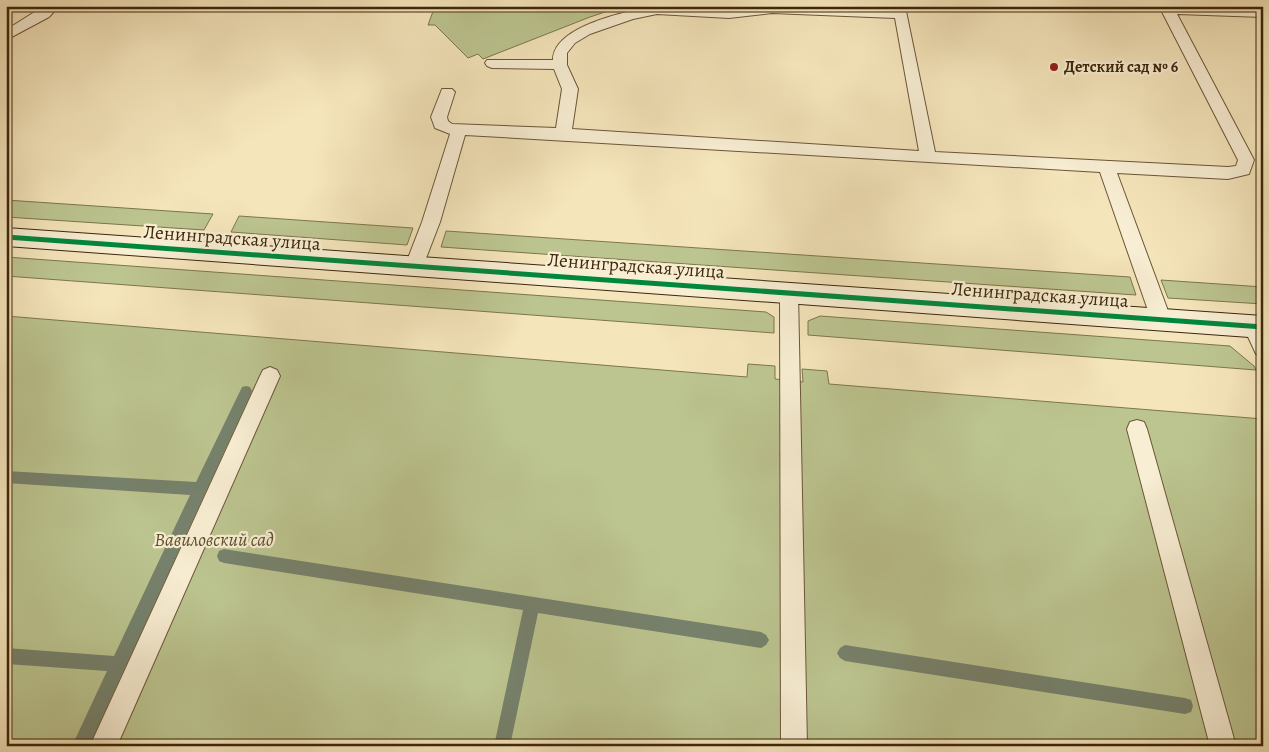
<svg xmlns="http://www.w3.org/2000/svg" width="1269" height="752" viewBox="0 0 1269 752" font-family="Alegreya,serif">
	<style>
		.green { fill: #bcc590; stroke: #7c764e }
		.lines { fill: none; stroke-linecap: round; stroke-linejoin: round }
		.stream { fill: #76826d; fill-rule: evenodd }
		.lane-casing { stroke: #6b5637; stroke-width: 2 }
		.secondary-casing { stroke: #3d270b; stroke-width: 2 }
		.lane { fill: #f8eed3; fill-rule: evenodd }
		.secondary { fill: #f8eed3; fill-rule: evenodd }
		.cycleway-casing { stroke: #f8eed3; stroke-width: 8 }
		.cycleway { stroke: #00873e; stroke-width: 5 }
		.poi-dot { fill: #8f2418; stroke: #f8eed3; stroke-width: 2 }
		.labels { text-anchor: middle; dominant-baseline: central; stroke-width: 4.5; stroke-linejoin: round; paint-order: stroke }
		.far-poi-label { font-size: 16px; font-weight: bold; fill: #3d270b; stroke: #f8eed3; text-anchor: start }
		.street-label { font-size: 19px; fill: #3d270b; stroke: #f8eed3 }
		.park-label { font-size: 19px; font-style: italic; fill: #5d4e2c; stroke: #f8eed3 }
	</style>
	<rect width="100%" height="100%" fill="#f5e5bb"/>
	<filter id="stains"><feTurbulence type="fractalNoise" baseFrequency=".004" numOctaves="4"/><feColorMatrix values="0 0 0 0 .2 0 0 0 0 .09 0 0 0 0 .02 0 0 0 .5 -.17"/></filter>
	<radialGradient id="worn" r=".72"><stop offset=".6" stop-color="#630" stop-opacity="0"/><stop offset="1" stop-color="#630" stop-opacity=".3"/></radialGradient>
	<g class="green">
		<path d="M 435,6 L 623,6 L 590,17 L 483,59 L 478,54 L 468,58 L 435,25 L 428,25 Z"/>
		<path d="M 6,200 L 213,214 L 204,230 L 6,217 Z"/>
		<path d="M 239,216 L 413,228 L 407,245 L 231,232 Z"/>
		<path d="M 446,231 L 1130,277 L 1136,295 L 441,247 Z"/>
		<path d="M 6,257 L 766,312 L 774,317 L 774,333 L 6,276 Z"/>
		<path d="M 1161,280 L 1263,287 L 1263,304 L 1168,298 Z"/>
		<path d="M 6,316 L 747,377 L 748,364 L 775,366 L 775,379 L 803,382 L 802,369 L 827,371 L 829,384 L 1263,419 L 1263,746 L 6,746 Z"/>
		<path d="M 820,316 L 1230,346 L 1254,366 L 1256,370 L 808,335 L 808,321 Z"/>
	</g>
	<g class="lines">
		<g class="stream">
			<path d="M 246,386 L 250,387 L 252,391 L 89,746 L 72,746 L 107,671 L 6,664 L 6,648 L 114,656 L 190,495 L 6,483 L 6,471 L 196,482 L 242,387 Z"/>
			<path d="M 224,549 L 761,632 L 766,635 L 769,640 L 766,645 L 761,648 L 538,613 L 510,746 L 494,746 L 523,610 L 224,563 L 219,561 L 217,556 L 219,551 Z"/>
			<path d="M 845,645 L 1185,698 L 1191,700 L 1193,706 L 1191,712 L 1185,714 L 845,661 L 840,658 L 837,653 L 840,648 Z"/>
		</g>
		<defs>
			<g id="lane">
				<path d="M 44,6 L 59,6 L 49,17 L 6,40 L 6,30 Z"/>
				<path d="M 655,6 L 729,10 L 760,6 L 807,6 L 906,11 L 935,152 L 1228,167 L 1236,166 L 1238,160 L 1159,6 L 1263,9 L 1263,17 L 1177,14 L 1254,160 L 1249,174 L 1228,179 L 1117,173 L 1171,319 L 1168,324 L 1161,327 L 1154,324 L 1151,319 L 1100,172 L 465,135 L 440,222 L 423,266 L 420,271 L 414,273 L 408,271 L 405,266 L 422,222 L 450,134 L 435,128 L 431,117 L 442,89 L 452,89 L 455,92 L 447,117 L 448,121 L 452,124 L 556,128 L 562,89 L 554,69 L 492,68 L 487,66 L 485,63 L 487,60 L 553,60 C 553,26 628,11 655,6 ZM 772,13 L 895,18 L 919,151 L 572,129 L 578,89 L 567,65 L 567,53 L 575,43 L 590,34 L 633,19 L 657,14 L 729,18 Z"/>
				<path d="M 789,285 L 796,287 L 798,292 L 807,746 L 781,746 L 780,292 L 782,287 Z"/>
				<path d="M 1253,318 L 1260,320 L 1263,326 L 1263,356 L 1256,354 L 1243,326 L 1246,320 Z"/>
				<path d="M 270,367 L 277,370 L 280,376 L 117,746 L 90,746 L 260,376 L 263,370 Z"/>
				<path d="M 1137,420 L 1144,422 L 1147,429 L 1236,746 L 1210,746 L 1127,429 L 1130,422 Z"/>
			</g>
			<path id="secondary" d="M 6,228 L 1263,316 L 1263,338 L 6,246 Z"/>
		</defs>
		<use href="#lane" class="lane-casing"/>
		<use href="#secondary" class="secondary-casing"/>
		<use href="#lane" class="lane"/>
		<use href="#secondary" class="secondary"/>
		<defs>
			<path id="cycleway" d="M 6,237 L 1263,327"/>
		</defs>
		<use href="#cycleway" class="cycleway-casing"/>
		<use href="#cycleway" class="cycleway"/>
	</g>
	<circle class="poi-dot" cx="1054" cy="67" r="5"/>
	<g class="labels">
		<g class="far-poi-label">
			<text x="1064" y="67">Детский сад № 6</text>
		</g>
		<g class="street-label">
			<text transform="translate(232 238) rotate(4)">Ленинградская улица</text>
			<text transform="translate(636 266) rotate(4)">Ленинградская улица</text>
			<text transform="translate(1040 295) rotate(4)">Ленинградская улица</text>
		</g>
		<g class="park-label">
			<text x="214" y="540">Вавиловский сад</text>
		</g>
	</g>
	<rect width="1269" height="752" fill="none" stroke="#f5e5bb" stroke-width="25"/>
	<rect x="8" y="8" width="1254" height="737" fill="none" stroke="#3d270b" stroke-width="2.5"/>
	<rect x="12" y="12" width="1244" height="727" fill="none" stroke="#3d270b"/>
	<rect width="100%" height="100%" filter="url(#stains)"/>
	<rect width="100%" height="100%" fill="url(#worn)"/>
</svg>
